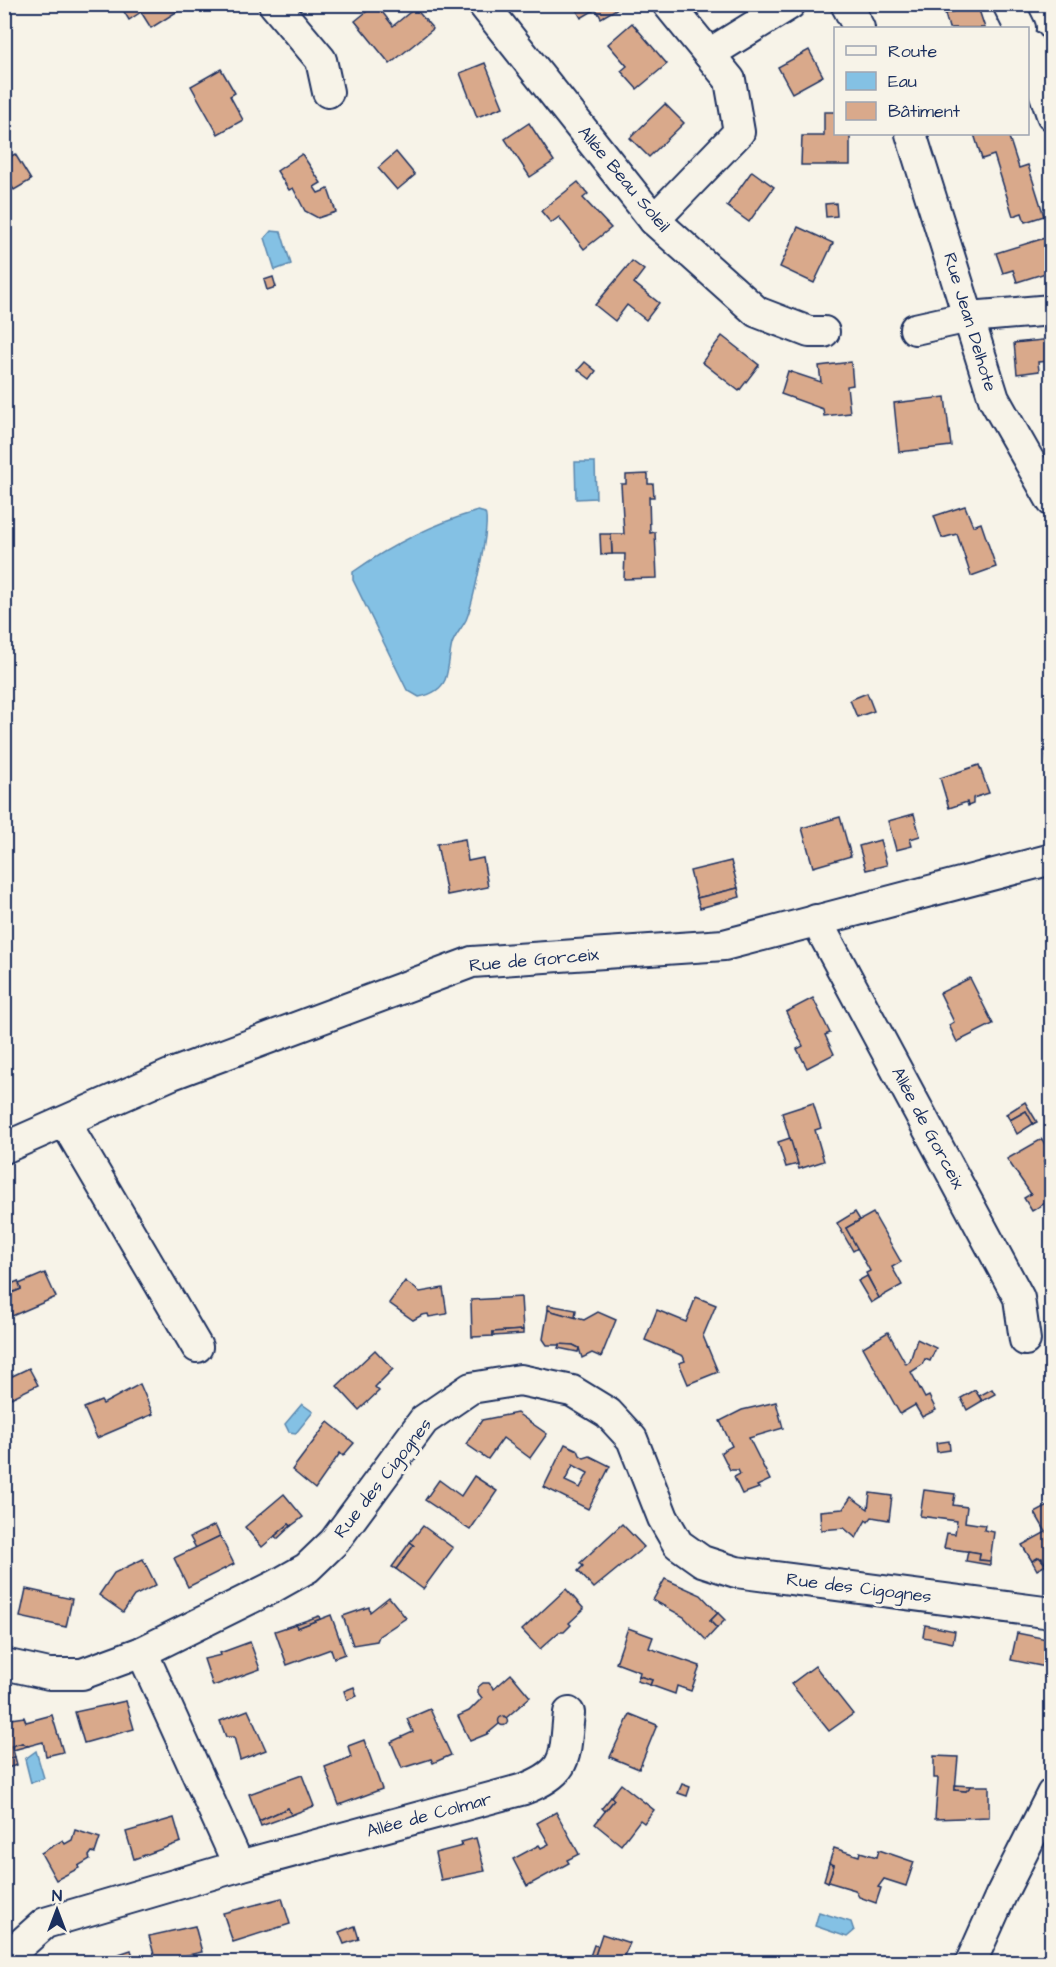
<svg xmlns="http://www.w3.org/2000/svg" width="1056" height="1967" viewBox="0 0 1056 1967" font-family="'Architects Daughter',sans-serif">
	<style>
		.water { fill: #84c1e4; stroke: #5a87ae; stroke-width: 1.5 }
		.building { fill: #d9a98b; stroke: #1b2f5e; stroke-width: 1.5; fill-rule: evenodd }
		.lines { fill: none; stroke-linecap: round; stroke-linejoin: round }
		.minor-casing { stroke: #1b2f5e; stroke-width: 34 }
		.minor { stroke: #f7f3e8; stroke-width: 30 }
		.labels { text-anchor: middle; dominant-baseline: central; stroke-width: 6; stroke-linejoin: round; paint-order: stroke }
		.street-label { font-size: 18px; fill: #1b2f5e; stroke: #f7f3e8 }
	</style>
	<rect width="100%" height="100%" fill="#f7f3e8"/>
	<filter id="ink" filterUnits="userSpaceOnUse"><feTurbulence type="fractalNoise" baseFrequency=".0167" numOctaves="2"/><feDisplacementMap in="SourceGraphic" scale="12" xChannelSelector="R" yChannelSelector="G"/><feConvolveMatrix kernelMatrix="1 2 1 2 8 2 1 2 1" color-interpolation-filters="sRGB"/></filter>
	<g filter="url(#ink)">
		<g class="water">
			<path d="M 271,231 L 281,232 L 291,264 L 275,270 L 265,238 Z"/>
			<path d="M 575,462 L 595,462 L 596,498 L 576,499 Z"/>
			<path d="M 478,511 L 485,513 C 491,524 472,606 466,620 C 462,628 455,635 452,644 C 449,656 449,669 445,680 C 440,691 430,695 419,697 L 407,690 L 353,580 L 353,572 C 390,546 435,523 478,511 Z"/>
			<path d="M 302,1404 L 313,1412 L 296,1433 L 289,1432 L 285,1424 Z"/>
			<path d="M 36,1751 L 44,1778 L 31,1783 L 25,1759 Z"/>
			<path d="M 819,1912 L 851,1922 L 854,1931 L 847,1937 L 815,1926 Z"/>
		</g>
		<g class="building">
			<path d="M 174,4 L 178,11 L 151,28 L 141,12 L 129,20 L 120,5 Z"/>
			<path d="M 376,4 L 393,26 L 415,8 L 433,29 L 390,64 L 355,21 Z"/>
			<path d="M 573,4 L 619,4 L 620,7 L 601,18 L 596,9 L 581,18 Z"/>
			<path d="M 977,4 L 985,28 L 949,28 L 945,14 Z"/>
			<path d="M 632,23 L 667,64 L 637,89 L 621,71 L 627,66 L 608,44 Z"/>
			<path d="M 809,50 L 823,76 L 792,93 L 778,67 Z"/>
			<path d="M 485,63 L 503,107 L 477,117 L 460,73 Z"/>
			<path d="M 221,69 L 235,93 L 230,96 L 243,120 L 218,134 L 191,86 Z"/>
			<path d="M 665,104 L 684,123 L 649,157 L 630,138 Z"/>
			<path d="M 824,112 L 836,112 L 836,134 L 850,134 L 850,165 L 801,165 L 802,136 L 824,136 Z"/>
			<path d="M 529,123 L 554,161 L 530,177 L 505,139 Z"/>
			<path d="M 974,134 L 1008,134 L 1019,168 L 1028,165 L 1044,216 L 1025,222 L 1022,213 L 1013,216 L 994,155 L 982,159 Z"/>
			<path d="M 396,152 L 415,175 L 397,190 L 378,168 Z"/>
			<path d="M 15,154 L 31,180 L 14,190 L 4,175 L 4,160 Z"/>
			<path d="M 302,154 L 321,183 L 314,187 L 318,193 L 328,189 L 336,212 L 318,218 L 305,211 L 293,188 L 289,190 L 277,171 Z"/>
			<path d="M 752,171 L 774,187 L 749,222 L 727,206 Z"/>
			<path d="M 578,182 L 588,194 L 583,198 L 611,228 L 584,249 L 559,217 L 551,223 L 541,211 Z"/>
			<path d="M 836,203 L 837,216 L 826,217 L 825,204 Z"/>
			<path d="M 798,227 L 833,243 L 814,283 L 780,267 Z"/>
			<path d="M 1048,237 L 1052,249 L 1052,271 L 1017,282 L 1013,270 L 1003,273 L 996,253 Z"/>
			<path d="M 632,261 L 644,270 L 634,283 L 659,303 L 646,320 L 627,305 L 615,321 L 595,305 Z"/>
			<path d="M 273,277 L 276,287 L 267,290 L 264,280 Z"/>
			<path d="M 722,336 L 759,365 L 739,391 L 702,362 Z"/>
			<path d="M 1052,339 L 1052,361 L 1038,362 L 1039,371 L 1017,374 L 1014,343 Z"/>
			<path d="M 585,362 L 596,371 L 590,379 L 578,370 Z"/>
			<path d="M 851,362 L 853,385 L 847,386 L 850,413 L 824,416 L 823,409 L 781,394 L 788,371 L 821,382 L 819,366 Z"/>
			<path d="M 945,397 L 951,446 L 899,452 L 894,403 Z"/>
			<path d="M 648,474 L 648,484 L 653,484 L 654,497 L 649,497 L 650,533 L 655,532 L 657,578 L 624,579 L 625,554 L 612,554 L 611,534 L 624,534 L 621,484 L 626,484 L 626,475 Z"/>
			<path d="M 965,506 L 973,526 L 981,523 L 996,567 L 971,576 L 957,534 L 942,538 L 934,516 Z"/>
			<path d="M 600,534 L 611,534 L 612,554 L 601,555 Z"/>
			<path d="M 867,693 L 874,711 L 857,717 L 850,700 Z"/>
			<path d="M 1046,742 L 1052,742 L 1052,767 L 1048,767 Z"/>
			<path d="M 979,765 L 989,793 L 973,798 L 973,804 L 968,806 L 967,802 L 949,808 L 940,778 Z"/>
			<path d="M 914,814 L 920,836 L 910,839 L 912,846 L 896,850 L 888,821 Z"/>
			<path d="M 840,817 L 851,856 L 813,867 L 802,828 Z"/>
			<path d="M 465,839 L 468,861 L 483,858 L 488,887 L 447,895 L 437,844 Z"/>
			<path d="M 880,840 L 887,865 L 866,870 L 859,846 Z"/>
			<path d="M 731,861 L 738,888 L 697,898 L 690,871 Z"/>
			<path d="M 738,888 L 740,897 L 700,908 L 697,898 Z"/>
			<path d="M 970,978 L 993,1024 L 957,1042 L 949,1025 L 954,1022 L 940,993 Z"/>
			<path d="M 813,998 L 830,1033 L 825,1035 L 834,1054 L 807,1068 L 797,1049 L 803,1046 L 786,1012 Z"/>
			<path d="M 1025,1102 L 1037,1122 L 1033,1124 L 1026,1111 L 1010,1120 L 1006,1114 Z"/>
			<path d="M 813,1103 L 821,1128 L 815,1130 L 824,1161 L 799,1169 L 782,1113 Z"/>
			<path d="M 1026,1111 L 1033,1124 L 1017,1134 L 1010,1120 Z"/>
			<path d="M 790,1138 L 798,1164 L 786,1167 L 778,1142 Z"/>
			<path d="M 1042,1139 L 1051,1156 L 1044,1161 L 1052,1174 L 1052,1199 L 1032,1211 L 1024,1198 L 1031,1194 L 1007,1159 Z"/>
			<path d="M 1051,1156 L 1052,1169 L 1050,1170 L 1044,1161 Z"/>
			<path d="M 855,1212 L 860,1220 L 846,1228 L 858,1248 L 853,1251 L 837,1223 Z"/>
			<path d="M 873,1213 L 901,1262 L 892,1267 L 902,1285 L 879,1298 L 866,1273 L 870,1271 L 846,1228 Z"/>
			<path d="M 45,1273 L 56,1297 L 12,1316 L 4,1296 L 21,1289 L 19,1284 Z"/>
			<path d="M 867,1276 L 879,1298 L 871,1303 L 858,1281 Z"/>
			<path d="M 18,1281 L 21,1289 L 4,1296 L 4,1287 Z"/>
			<path d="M 405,1281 L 420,1292 L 443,1288 L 447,1314 L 429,1317 L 428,1314 L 422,1315 L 413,1320 L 389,1303 Z"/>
			<path d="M 521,1297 L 523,1330 L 493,1332 L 493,1336 L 472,1337 L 471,1300 Z"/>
			<path d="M 696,1297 L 716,1305 L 703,1336 L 718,1372 L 688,1384 L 679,1363 L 685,1361 L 683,1356 L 645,1340 L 657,1310 L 686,1322 Z"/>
			<path d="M 548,1305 L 576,1310 L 575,1318 L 548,1310 Z"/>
			<path d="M 548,1310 L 584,1320 L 598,1312 L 616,1320 L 601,1357 L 592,1353 L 582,1358 L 579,1348 L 573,1345 L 547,1345 L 543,1339 Z"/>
			<path d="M 523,1330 L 523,1334 L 493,1336 L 493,1332 Z"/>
			<path d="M 888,1332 L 906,1364 L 910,1361 L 917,1339 L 936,1348 L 930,1361 L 925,1359 L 922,1365 L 911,1372 L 925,1398 L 929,1396 L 936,1410 L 922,1417 L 915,1405 L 900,1414 L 863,1347 Z"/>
			<path d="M 560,1344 L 573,1345 L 579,1348 L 578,1352 L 558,1348 Z"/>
			<path d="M 375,1350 L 393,1369 L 375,1387 L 379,1391 L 359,1410 L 337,1386 Z"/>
			<path d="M 29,1368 L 38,1385 L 11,1398 L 4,1380 Z"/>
			<path d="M 140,1384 L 153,1414 L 97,1438 L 84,1408 L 101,1401 L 103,1404 Z"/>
			<path d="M 992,1389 L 995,1394 L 982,1401 L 979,1396 Z"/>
			<path d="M 975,1390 L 982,1401 L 967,1410 L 961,1398 Z"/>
			<path d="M 776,1402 L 783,1428 L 749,1438 L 770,1480 L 757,1486 L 759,1488 L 742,1494 L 734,1477 L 740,1474 L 738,1470 L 730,1470 L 721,1452 L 732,1446 L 720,1421 L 742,1410 Z"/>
			<path d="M 517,1413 L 547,1434 L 530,1458 L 503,1438 L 488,1459 L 466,1444 L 482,1420 Z"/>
			<path d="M 328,1422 L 354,1443 L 343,1456 L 340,1453 L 315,1489 L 292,1470 Z"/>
			<path d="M 949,1441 L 950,1450 L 937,1452 L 936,1443 Z"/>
			<path d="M 565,1444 L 578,1450 L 580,1455 L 584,1458 L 590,1456 L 610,1466 L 588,1509 L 544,1487 ZM 573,1465 L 588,1473 L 580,1488 L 565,1481 Z"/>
			<path d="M 474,1476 L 497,1491 L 470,1530 L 425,1500 L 439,1480 L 461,1496 Z"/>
			<path d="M 924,1490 L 955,1494 L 953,1505 L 967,1507 L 965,1522 L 985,1525 L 984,1530 L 994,1532 L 990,1561 L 979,1560 L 980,1553 L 944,1548 L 947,1533 L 955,1534 L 957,1521 L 920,1516 Z"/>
			<path d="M 870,1493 L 892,1496 L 889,1520 L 872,1517 L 868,1522 L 866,1520 L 856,1538 L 844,1528 L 821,1530 L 820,1511 L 843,1509 L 851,1497 L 868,1509 Z"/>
			<path d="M 284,1494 L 303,1517 L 291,1526 L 289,1524 L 262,1547 L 245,1527 Z"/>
			<path d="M 1052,1504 L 1052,1562 L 1046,1565 L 1042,1558 L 1032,1561 L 1022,1545 L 1046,1532 L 1035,1513 Z"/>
			<path d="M 289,1524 L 291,1526 L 277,1539 L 275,1536 Z"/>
			<path d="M 622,1524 L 644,1547 L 594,1588 L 578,1571 L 583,1566 L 580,1563 Z"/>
			<path d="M 215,1525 L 220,1536 L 196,1548 L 190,1537 Z"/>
			<path d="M 423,1526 L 453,1548 L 423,1589 L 396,1569 L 414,1545 L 410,1542 Z"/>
			<path d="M 220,1536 L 234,1564 L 188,1587 L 174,1558 Z"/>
			<path d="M 410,1542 L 414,1545 L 396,1569 L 392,1567 Z"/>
			<path d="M 968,1551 L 980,1553 L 979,1560 L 990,1561 L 990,1565 L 966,1561 Z"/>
			<path d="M 1039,1557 L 1046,1565 L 1037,1570 L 1032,1561 Z"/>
			<path d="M 143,1559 L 156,1585 L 134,1596 L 123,1612 L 99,1595 L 114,1573 Z"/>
			<path d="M 665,1579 L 701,1595 L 718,1613 L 710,1621 L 717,1628 L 706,1640 L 684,1617 L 653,1600 Z"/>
			<path d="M 26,1589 L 72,1599 L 66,1627 L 20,1617 Z"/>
			<path d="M 566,1589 L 584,1609 L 569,1623 L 571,1625 L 564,1632 L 559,1632 L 540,1649 L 522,1630 Z"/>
			<path d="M 389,1597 L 406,1618 L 379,1636 L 377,1641 L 353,1645 L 343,1616 L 369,1607 L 370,1612 Z"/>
			<path d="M 718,1613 L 725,1620 L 717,1628 L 710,1621 Z"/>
			<path d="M 331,1615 L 345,1654 L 334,1658 L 331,1649 L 287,1665 L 275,1631 L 296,1624 L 297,1628 Z"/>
			<path d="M 319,1616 L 320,1619 L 297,1628 L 296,1624 Z"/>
			<path d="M 925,1625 L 955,1631 L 953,1643 L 923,1637 Z"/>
			<path d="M 628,1628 L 653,1637 L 649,1648 L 700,1666 L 691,1691 L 677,1686 L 675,1694 L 650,1685 L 652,1680 L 639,1676 L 640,1672 L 616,1663 Z"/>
			<path d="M 1017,1633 L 1052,1640 L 1051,1668 L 1011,1660 Z"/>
			<path d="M 250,1642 L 260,1669 L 213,1686 L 204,1659 L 221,1655 L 220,1653 Z"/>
			<path d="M 815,1666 L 853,1714 L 829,1731 L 791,1684 Z"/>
			<path d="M 511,1674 L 530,1697 L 506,1718 L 504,1716 L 499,1724 L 487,1734 L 470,1741 L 458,1716 L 469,1711 L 482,1698 L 478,1693 L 478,1687 L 483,1683 L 489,1683 L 494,1689 Z"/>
			<path d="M 639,1676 L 652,1680 L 650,1685 L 637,1681 Z"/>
			<path d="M 354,1687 L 357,1696 L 347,1700 L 344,1691 Z"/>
			<path d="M 126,1701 L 134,1729 L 84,1743 L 75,1712 Z"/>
			<path d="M 430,1709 L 451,1755 L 433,1763 L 431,1759 L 402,1768 L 391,1742 L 413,1732 L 407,1719 Z"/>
			<path d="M 248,1710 L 266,1750 L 240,1760 L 234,1737 L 226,1737 L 220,1721 Z"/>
			<path d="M 630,1714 L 657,1725 L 639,1769 L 610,1757 Z"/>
			<path d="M 52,1715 L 63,1752 L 46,1756 L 43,1742 L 28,1746 L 22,1743 L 12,1746 L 15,1757 L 4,1760 L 4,1720 L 24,1717 L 26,1722 Z"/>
			<circle cx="503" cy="1721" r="4.5"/>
			<path d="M 364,1740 L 382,1789 L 339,1805 L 325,1767 L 351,1757 L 348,1746 Z"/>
			<path d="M 22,1743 L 28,1746 L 13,1750 L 12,1746 Z"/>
			<path d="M 934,1756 L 958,1757 L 955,1790 L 966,1791 L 971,1786 L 989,1786 L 989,1817 L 935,1819 L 938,1778 L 934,1778 Z"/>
			<path d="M 15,1757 L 17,1765 L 4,1769 L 4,1760 Z"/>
			<path d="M 302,1775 L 314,1806 L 291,1815 L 288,1808 L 259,1821 L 249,1794 Z"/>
			<path d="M 621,1784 L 654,1810 L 644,1823 L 640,1820 L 621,1845 L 595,1824 L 614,1800 L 611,1797 Z"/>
			<path d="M 682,1784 L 690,1787 L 687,1796 L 678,1793 Z"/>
			<path d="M 955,1785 L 971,1786 L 966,1791 L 955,1790 Z"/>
			<path d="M 611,1797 L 614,1800 L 605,1811 L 602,1808 Z"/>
			<path d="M 288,1808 L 291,1815 L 261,1826 L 259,1821 Z"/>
			<path d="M 556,1812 L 579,1854 L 567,1860 L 569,1863 L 527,1886 L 513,1859 L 539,1845 L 541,1848 L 549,1844 L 537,1823 Z"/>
			<path d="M 174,1818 L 181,1842 L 134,1859 L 126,1832 Z"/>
			<path d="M 75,1830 L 100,1838 L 95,1853 L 92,1852 L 89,1856 L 90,1859 L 78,1866 L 79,1868 L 56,1880 L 41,1853 L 63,1840 L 65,1844 L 72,1840 Z"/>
			<path d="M 476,1838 L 485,1871 L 441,1880 L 435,1853 L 462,1846 L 461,1842 Z"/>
			<path d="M 4,1846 L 8,1880 L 4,1881 Z"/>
			<path d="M 834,1848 L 859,1856 L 860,1852 L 877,1857 L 879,1850 L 914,1862 L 906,1886 L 884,1879 L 878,1887 L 881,1888 L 876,1903 L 859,1897 L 855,1890 L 828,1882 L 834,1865 L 829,1863 Z"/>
			<path d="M 829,1863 L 834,1865 L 828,1882 L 824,1880 Z"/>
			<path d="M 282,1898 L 290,1924 L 233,1942 L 223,1913 Z"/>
			<path d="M 195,1926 L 202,1952 L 156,1962 L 149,1936 Z"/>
			<path d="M 355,1926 L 359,1939 L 344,1944 L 339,1932 Z"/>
			<path d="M 602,1934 L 630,1943 L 621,1962 L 593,1961 Z"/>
			<path d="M 594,1945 L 598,1946 L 593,1961 L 598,1962 L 588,1962 Z"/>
			<path d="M 131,1950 L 135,1962 L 98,1962 L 104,1959 Z"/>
			<path d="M 1052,1956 L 1052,1962 L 1024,1962 L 1024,1959 Z"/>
		</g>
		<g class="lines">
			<defs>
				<g id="minor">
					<path d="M 274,4 L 321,60 L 328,92"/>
					<path d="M 483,4 L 654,220 L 757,312 L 809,332 L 824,332"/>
					<path d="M 846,4 L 859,28"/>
					<path d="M 1008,4 L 1020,28"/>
					<path d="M 1028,45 L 1052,115"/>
					<path d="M 709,54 L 790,4"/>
					<path d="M 911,134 L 994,399 L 1052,501"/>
					<path d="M 654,220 L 739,132 L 730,80 L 668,4"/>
					<path d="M 915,329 L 969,317 L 1052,310"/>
					<path d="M 816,920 L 1019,1298 L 1025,1340"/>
					<path d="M 65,1122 L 197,1347"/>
					<path d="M 4,1148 L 172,1074 L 472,962 L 724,945 L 1052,859"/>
					<path d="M 142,1652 L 239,1866"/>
					<path d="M 4,1664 L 49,1674 L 82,1674 L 142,1652 L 275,1586 L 307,1568 L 334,1542 L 424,1420 L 471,1388 L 520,1380 L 572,1391 L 608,1413 L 632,1439 L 663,1518 L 678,1544 L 702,1561 L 736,1572 L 1052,1613"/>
					<path d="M 10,1954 L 45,1923 L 239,1866 L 524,1789 C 570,1771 564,1757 569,1713"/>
					<path d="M 971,1962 L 1001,1895 L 1052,1794"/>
				</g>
			</defs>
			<use href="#minor" class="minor-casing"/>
			<use href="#minor" class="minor"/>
		</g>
	</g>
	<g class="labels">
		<g class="street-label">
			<text transform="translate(624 179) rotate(50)">Allée Beau Soleil</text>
			<text transform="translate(970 322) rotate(73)">Rue Jean Delhote</text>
			<text transform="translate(534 960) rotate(-5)">Rue de Gorceix</text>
			<text transform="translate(928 1128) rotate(62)">Allée de Gorceix</text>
			<text transform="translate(383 1478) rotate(-52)">Rue des Cigognes</text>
			<text transform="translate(859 1588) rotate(7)">Rue des Cigognes</text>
			<text transform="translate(429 1815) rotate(-15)">Allée de Colmar</text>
		</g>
	</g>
	<rect width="1056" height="1967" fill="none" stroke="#f7f3e8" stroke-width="24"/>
	<rect x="12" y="12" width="1032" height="1943" fill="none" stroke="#1b2f5e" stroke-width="2" filter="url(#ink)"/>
	<rect x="834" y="27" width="195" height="108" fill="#f7f3e8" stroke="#9fa5b1" stroke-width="1.5"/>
	<rect x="846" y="46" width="30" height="9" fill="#f7f3e8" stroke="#9fa5b1" stroke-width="1.5"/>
	<text x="888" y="57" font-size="18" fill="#1b2f5e">Route</text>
	<rect x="846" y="72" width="30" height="18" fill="#84c1e4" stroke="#9fa5b1" stroke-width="1.5"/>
	<text x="888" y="87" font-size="18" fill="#1b2f5e">Eau</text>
	<rect x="846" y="102" width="30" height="18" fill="#d9a98b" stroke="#9fa5b1" stroke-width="1.5"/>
	<text x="888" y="117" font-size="18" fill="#1b2f5e">Bâtiment</text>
	<g transform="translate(57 1910)" stroke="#f7f3e8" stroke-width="4.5" paint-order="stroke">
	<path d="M0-4.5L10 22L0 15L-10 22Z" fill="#1b2f5e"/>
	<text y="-9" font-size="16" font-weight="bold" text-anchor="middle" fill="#1b2f5e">N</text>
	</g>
</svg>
